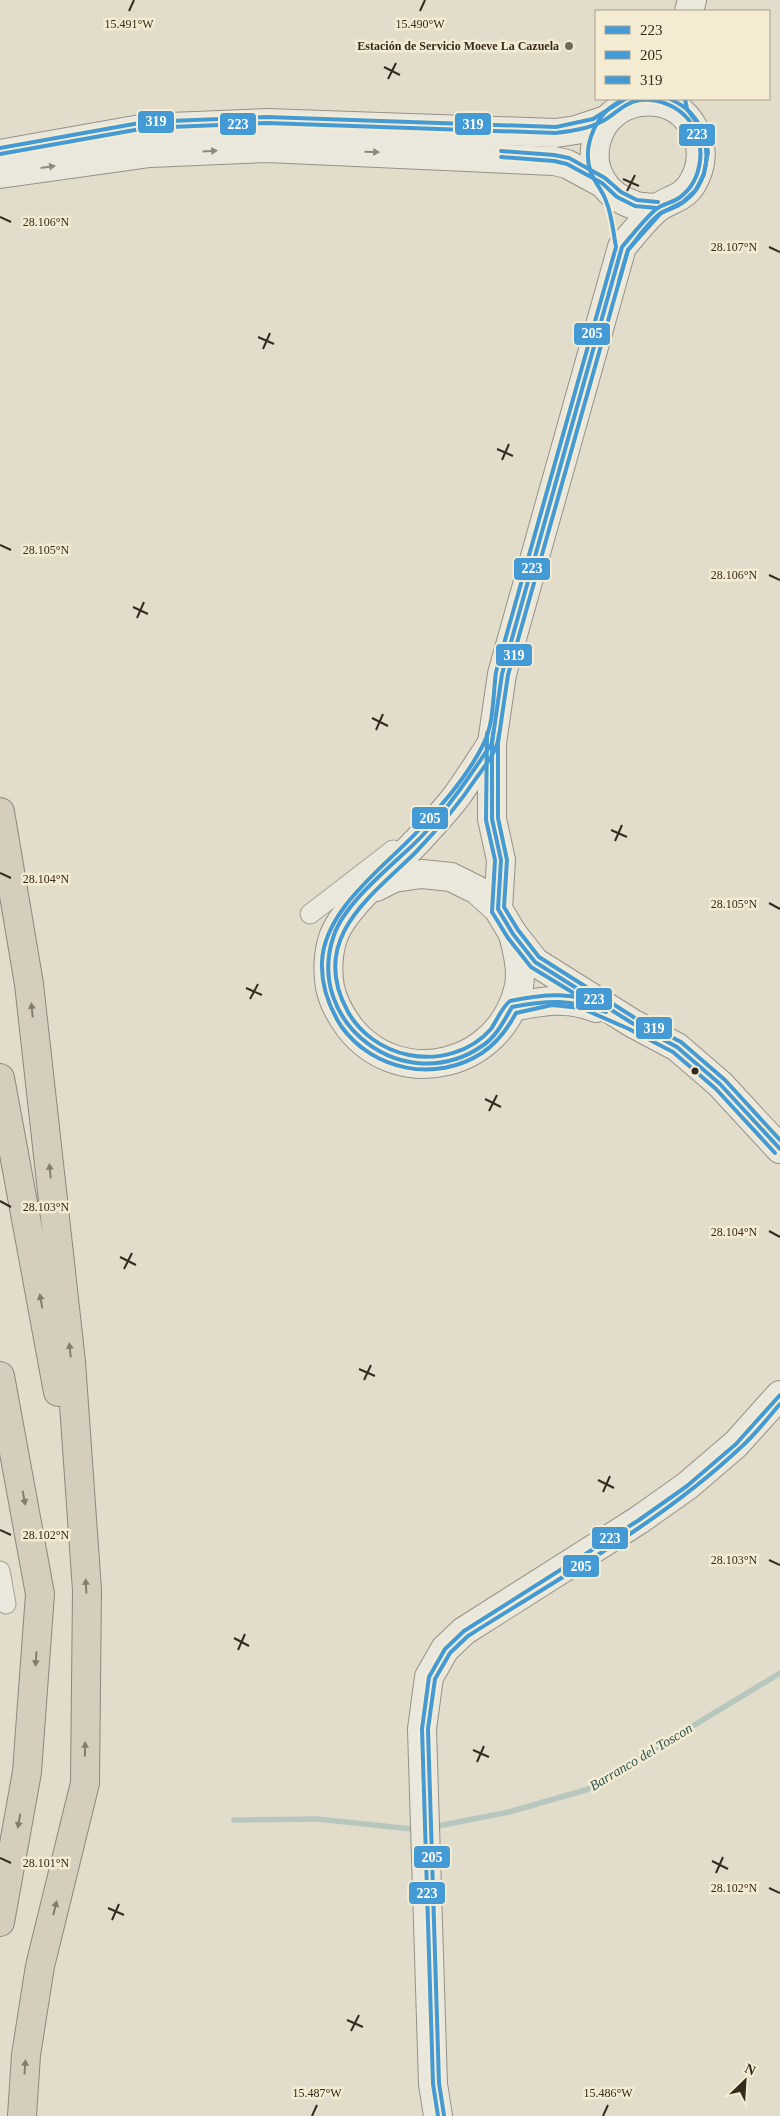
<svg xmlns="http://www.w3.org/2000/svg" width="780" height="2116" viewBox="0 0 780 2116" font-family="'Times New Roman',serif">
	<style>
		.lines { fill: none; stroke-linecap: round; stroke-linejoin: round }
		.stream { stroke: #b7c7be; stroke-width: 5.5 }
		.street-casing { stroke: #a7a195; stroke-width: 21 }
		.secondary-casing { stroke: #979185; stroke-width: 30 }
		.highway-casing { stroke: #8d877b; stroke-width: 30 }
		.street { stroke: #eae7dd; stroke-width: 19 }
		.secondary { stroke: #eae7dd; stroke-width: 28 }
		.highway { stroke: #d5cebd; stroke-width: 28 }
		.bus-1-casing { stroke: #f3ecd2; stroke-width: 8 }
		.bus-2-casing { stroke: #f3ecd2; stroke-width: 8 }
		.bus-3-casing { stroke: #f3ecd2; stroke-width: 8 }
		.bus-1 { stroke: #449ad5; stroke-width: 4 }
		.bus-2 { stroke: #449ad5; stroke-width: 4 }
		.bus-3 { stroke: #449ad5; stroke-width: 4 }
		.oneway { fill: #90887e }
		.oneway2 { fill: #857c6e }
		.ticks { fill: none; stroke: #352a1e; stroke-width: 2 }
		.poi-dot { fill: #72695b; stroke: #f3ecd2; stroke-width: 2 }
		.bus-dot { fill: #352a1e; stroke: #f3ecd2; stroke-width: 2 }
		.labels { text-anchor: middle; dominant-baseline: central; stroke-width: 5; stroke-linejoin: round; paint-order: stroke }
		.poi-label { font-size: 12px; font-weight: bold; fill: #352a1e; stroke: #f3ecd2; text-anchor: end }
		.water-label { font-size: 14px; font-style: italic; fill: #2e5454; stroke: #f3ecd2 }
		.ticks-label { font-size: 12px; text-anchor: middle; fill: #352a1e; stroke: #f3ecd2; stroke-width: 5; stroke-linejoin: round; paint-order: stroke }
		.line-badge { stroke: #f3ecd2; stroke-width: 2 }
		.badge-label { font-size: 14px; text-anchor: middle; font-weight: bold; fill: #fff }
	</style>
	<rect width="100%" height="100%" fill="#e2ddcb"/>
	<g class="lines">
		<g class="stream">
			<path d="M 234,1820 L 317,1819 L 412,1829"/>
			<path d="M 433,1827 L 509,1812 L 589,1789 L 780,1673"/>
		</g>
		<defs>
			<g id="street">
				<path d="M 310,914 L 393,850"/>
				<path d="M 0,1571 L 6,1604"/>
			</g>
			<g id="secondary">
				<path d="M 689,11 L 692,0"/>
				<path d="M 0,154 L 146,128 L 267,123 L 556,133 L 576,130 L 606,120"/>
				<path d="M 0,174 L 150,153 L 267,148 L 554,161 L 567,164 L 602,183"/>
				<path d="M 492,743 C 480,761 469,779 456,797 C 446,810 433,824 422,836 C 397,864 347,903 334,935 C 328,951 327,971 330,987 C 333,1003 341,1016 350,1028 C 401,1092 502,1066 519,986 C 522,968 517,951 513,934"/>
				<path d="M 376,887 L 394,878 L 422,874 L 451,877 L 477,890 L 498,909 L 513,934 L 535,962 L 632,1023 L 677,1047 L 720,1084 L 780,1149"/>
				<path d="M 498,909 L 501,860 L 492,819 L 492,743 L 502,674 L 622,247 C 633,234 643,221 655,210 C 667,199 682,200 692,184 C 703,166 704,145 693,127 C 685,113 673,104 657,102 C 590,94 569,184 634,205 C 641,208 650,207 657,208"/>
				<path d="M 512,1007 C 543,1001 566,996 596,1008"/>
				<path d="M 438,2116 L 433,2084 L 422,1729 L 429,1677 L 445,1649 L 464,1631 L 639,1520 L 687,1486 L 736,1444 L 780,1395"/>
			</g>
			<g id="highway">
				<path d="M 0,812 L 29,984 L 71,1362 L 87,1590 L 85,1783 L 40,1966 L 26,2055 L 22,2116"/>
				<path d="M 0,1078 L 58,1392"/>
				<path d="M 0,1376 L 40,1594 L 27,1772 L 0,1922"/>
			</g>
		</defs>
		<use href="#street" class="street-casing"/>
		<use href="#secondary" class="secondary-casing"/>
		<use href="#highway" class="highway-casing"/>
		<use href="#street" class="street"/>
		<use href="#secondary" class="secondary"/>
		<use href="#highway" class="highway"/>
		<defs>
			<g id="bus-1">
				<path d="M 0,154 L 146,128 L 267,123 L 556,133 C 571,131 587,129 601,122 C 614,116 624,102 640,100 C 658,98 677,106 688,119 C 708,142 703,181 679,198 C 672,203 662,204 655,210 C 643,221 633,234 622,247 L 502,674 L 492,743 L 492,819 L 501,860 L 498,909 L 513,934 L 535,962 L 632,1023 L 677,1047 L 720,1084 L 780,1149"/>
				<path d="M 501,157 L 554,161 L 567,164 L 602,183 L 617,197 L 635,206 L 657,208"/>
				<path d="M 493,733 L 492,743 C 470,776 449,807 422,836 C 396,863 346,900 334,935 C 303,1023 405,1099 482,1046 C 496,1037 504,1021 512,1007 C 548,1000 571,999 606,1012"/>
				<path d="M 438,2116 L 433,2084 L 422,1729 L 429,1677 L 445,1649 L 464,1631 L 639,1520 L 687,1486 L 736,1444 L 780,1395"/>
			</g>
			<g id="bus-2">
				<path d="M 625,99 C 597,110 581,145 591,173 C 595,183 603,191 606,201 C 612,215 613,231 616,247 L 496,672 C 493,694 494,723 484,743 C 468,776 441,806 416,833 C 383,868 324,910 322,962 C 321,985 329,1007 341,1026 C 373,1071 436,1083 482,1053 C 497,1043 508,1028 516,1013 L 552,1005 L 581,1008 L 629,1029 L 673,1052 L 716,1089 L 775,1153"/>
				<path d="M 619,281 L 628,250 L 661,213 L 683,202 L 696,190 L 704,174 L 708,152 L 705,134 L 687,109 L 685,99"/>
				<path d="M 487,733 L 486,820 L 495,860 L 492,912 L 508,938 L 531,967 L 603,1011"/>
				<path d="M 444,2115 L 439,2083 L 428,1729 L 435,1679 L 450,1653 L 468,1636 C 559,1578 660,1523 739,1449 C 754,1436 767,1419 780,1404"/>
			</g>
			<g id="bus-3">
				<path d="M 670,99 C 686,106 698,118 703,134 C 711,159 705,188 682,203 C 676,208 668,209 661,213 C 648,222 638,238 628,250 L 508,675 L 498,743 L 498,818 L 507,860 L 504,907 L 518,930 L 539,957 L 635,1018 L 681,1042 L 725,1080 L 780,1140"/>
				<path d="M 0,148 L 145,122 L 267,117 L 556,127 L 593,119 L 625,99"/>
				<path d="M 501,151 L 554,155 L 569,158 L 605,178 L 621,192 L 637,200 L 658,202"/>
				<path d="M 499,734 C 498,750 487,763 477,777 C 459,804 438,829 415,853 C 370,897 309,939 347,1010 C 359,1033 383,1050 409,1055 C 438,1061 471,1052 491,1029 C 497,1020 502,1007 510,1001 C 548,993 572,992 608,1006"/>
			</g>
		</defs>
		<use href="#bus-1" class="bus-1-casing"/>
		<use href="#bus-2" class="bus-2-casing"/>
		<use href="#bus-3" class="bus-3-casing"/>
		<use href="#bus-1" class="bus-1"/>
		<use href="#bus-2" class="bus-2"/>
		<use href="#bus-3" class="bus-3"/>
	</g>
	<defs><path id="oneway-solid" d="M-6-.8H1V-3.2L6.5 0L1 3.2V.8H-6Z" transform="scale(1.25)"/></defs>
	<g class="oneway">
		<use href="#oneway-solid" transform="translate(210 151) rotate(-3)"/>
		<use href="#oneway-solid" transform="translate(372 152) rotate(2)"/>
		<use href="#oneway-solid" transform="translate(48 167) rotate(-8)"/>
	</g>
	<g class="oneway2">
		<use href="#oneway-solid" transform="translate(32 1010) rotate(-96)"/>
		<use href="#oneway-solid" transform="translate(50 1171) rotate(-96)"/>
		<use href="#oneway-solid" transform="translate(41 1301) rotate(-100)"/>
		<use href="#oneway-solid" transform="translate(70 1350) rotate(-96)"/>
		<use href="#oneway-solid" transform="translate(24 1498) rotate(79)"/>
		<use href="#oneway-solid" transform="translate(86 1586) rotate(-93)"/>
		<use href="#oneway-solid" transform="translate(36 1659) rotate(94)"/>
		<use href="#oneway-solid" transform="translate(85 1749) rotate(-89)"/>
		<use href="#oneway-solid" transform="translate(19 1821) rotate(100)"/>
		<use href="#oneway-solid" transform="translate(55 1908) rotate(-76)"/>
		<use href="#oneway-solid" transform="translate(25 2067) rotate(-86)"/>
	</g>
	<path class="ticks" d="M 129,11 L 134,0M 420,11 L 425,0M 384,67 L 400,75M 388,79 L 396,63M 623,179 L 639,186M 627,191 L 635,175M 0,217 L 11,222M 769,247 L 780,252M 258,337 L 274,344M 263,349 L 270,333M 497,449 L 513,456M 502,460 L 509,444M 0,545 L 11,550M 769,575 L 780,580M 133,607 L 148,614M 137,618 L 144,602M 372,718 L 388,726M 376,730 L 383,714M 611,830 L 627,837M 615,841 L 622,825M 0,873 L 11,878M 769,903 L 780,909M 246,988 L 262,995M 250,999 L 258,984M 485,1099 L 501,1107M 489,1111 L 497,1095M 0,1201 L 11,1207M 769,1231 L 780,1237M 120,1257 L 136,1265M 124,1269 L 132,1253M 359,1369 L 375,1376M 364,1380 L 371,1365M 598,1480 L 614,1488M 603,1492 L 610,1476M 0,1530 L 11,1535M 769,1560 L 780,1565M 234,1638 L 249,1646M 238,1650 L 245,1634M 473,1750 L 489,1757M 477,1762 L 484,1746M 0,1858 L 11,1863M 712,1861 L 728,1869M 716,1873 L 723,1857M 769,1888 L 780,1893M 108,1908 L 124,1915M 112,1920 L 119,1904M 347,2020 L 363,2027M 351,2031 L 359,2015M 312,2116 L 317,2105M 603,2116 L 608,2105"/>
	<circle class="poi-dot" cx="569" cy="46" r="5"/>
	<circle class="bus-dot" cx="695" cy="1071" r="4.5"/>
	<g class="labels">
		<g class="poi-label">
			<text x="559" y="46">Estación de Servicio Moeve La Cazuela</text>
		</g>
		<g class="water-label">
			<text transform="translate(641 1757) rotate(-31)">Barranco del Toscon</text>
		</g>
	</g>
	<g class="ticks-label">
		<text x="129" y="28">15.491°W</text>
		<text x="420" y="28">15.490°W</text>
		<text x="46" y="226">28.106°N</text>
		<text x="734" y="251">28.107°N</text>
		<text x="46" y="554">28.105°N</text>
		<text x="734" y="579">28.106°N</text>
		<text x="46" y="883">28.104°N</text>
		<text x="734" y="908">28.105°N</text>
		<text x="46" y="1211">28.103°N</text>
		<text x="734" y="1236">28.104°N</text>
		<text x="46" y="1539">28.102°N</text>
		<text x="734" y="1564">28.103°N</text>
		<text x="46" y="1867">28.101°N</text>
		<text x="734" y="1892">28.102°N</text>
		<text x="317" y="2097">15.487°W</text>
		<text x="608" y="2097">15.486°W</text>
	</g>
	<g class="line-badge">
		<rect x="137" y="110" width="38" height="24" rx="5" fill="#449ad5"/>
		<rect x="454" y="112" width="38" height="24" rx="5" fill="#449ad5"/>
		<rect x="219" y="112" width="38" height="24" rx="5" fill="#449ad5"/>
		<rect x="678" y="123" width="38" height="24" rx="5" fill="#449ad5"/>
		<rect x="573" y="322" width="38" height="24" rx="5" fill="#449ad5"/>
		<rect x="513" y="557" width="38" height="24" rx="5" fill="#449ad5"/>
		<rect x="495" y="643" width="38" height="24" rx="5" fill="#449ad5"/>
		<rect x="411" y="806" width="38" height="24" rx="5" fill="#449ad5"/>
		<rect x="575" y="987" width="38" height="24" rx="5" fill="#449ad5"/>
		<rect x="635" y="1016" width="38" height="24" rx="5" fill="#449ad5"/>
		<rect x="591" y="1526" width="38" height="24" rx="5" fill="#449ad5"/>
		<rect x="562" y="1554" width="38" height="24" rx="5" fill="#449ad5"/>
		<rect x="413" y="1845" width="38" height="24" rx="5" fill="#449ad5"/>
		<rect x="408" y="1881" width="38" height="24" rx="5" fill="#449ad5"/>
	</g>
	<g class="badge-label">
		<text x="156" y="126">319</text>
		<text x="473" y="129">319</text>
		<text x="238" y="129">223</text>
		<text x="697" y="139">223</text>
		<text x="592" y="338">205</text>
		<text x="532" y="573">223</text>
		<text x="514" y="660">319</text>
		<text x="430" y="823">205</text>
		<text x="594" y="1004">223</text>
		<text x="654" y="1033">319</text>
		<text x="610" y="1543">223</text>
		<text x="581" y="1571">205</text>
		<text x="432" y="1862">205</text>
		<text x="427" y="1898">223</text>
	</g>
	<rect x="595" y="10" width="175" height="90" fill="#f3ecd2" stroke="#a79e8a"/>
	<rect x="605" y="26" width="25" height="8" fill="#449ad5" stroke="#a79e8a"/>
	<text x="640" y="35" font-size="15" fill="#352a1e">223</text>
	<rect x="605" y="51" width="25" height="8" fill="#449ad5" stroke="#a79e8a"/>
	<text x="640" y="60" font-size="15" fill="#352a1e">205</text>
	<rect x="605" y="76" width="25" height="8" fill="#449ad5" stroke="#a79e8a"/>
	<text x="640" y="85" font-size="15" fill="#352a1e">319</text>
	<g transform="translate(745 2081) rotate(25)" stroke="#f3ecd2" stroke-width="4" paint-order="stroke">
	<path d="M0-4L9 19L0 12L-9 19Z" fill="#352a1e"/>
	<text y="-8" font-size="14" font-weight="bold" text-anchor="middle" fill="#352a1e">N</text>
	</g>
</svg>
